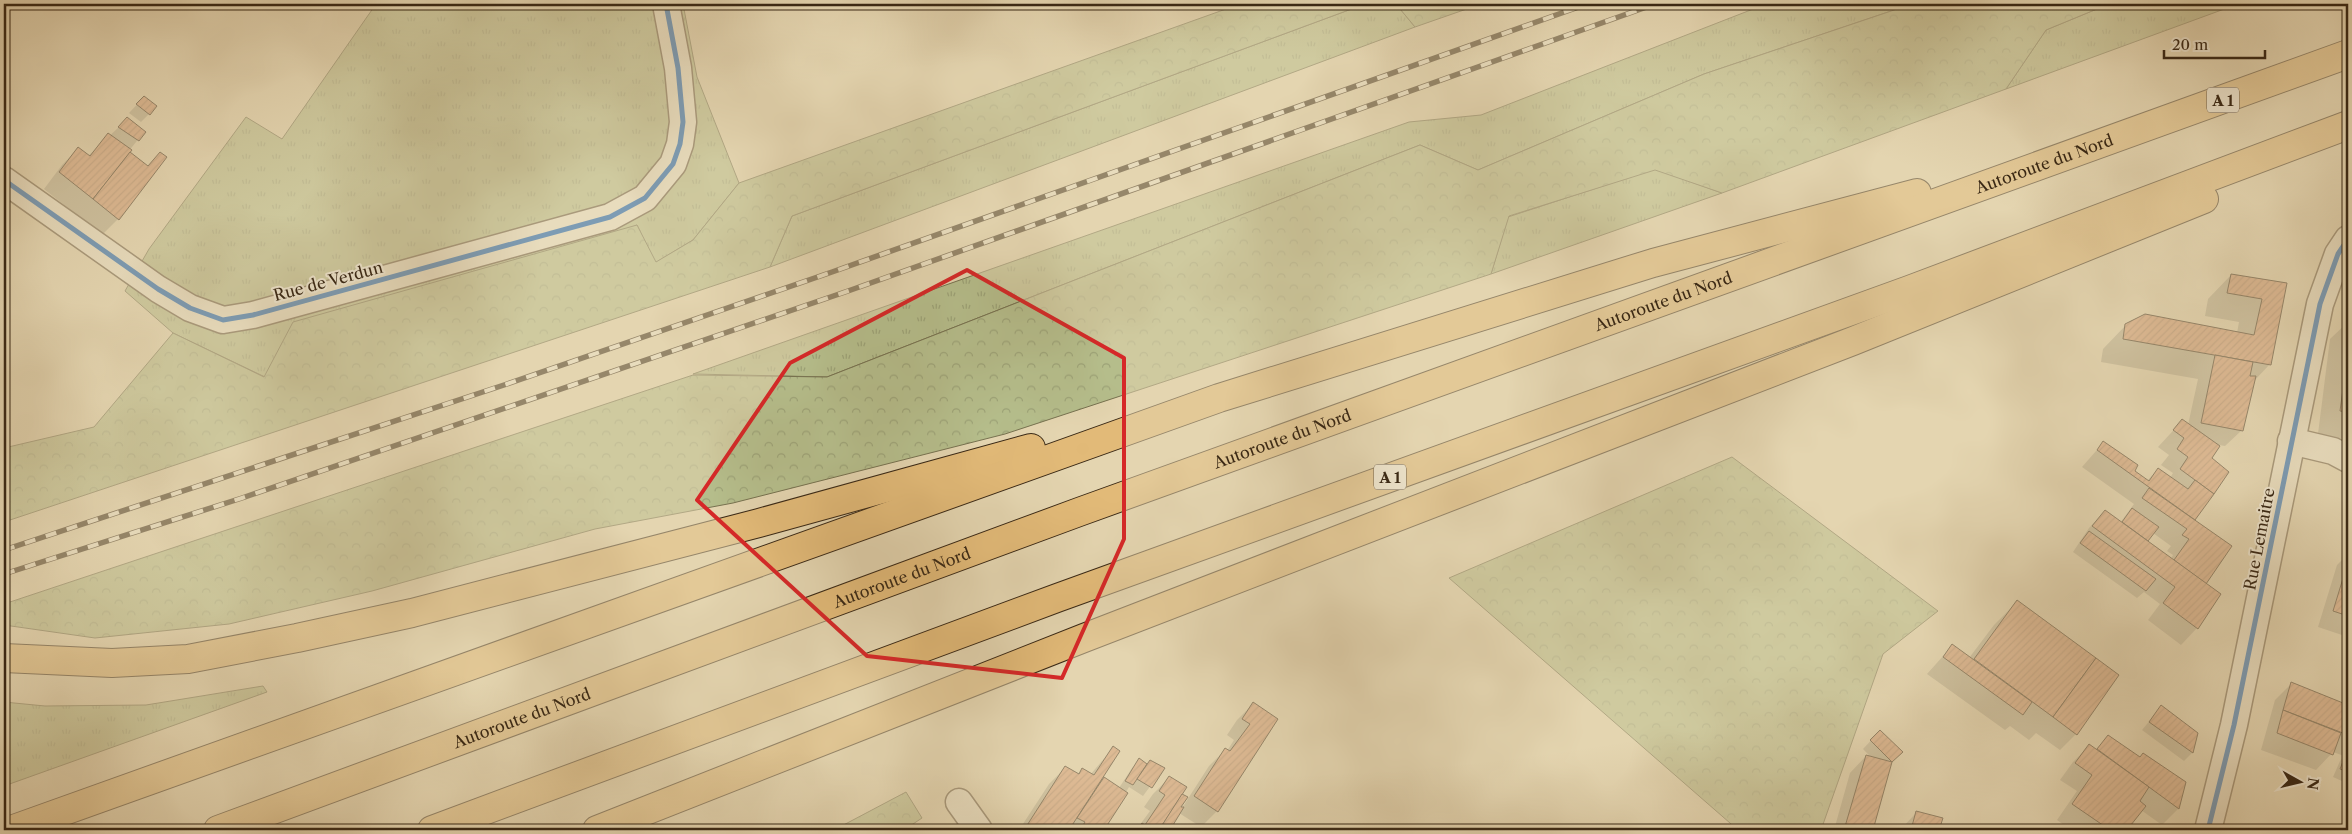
<svg xmlns="http://www.w3.org/2000/svg" width="2352" height="834" viewBox="0 0 2352 834" font-family="'Libre Caslon Text',serif">
	<style>
		.grass { fill: url(#grass-tufts); stroke: #777250 }
		.forest { fill: url(#forest-crowns); stroke: #777250 }
		.shadow { fill: #0003; fill-rule: evenodd }
		.building { fill: url(#building-hatch); stroke: #392815 }
		.lines { fill: none; stroke-linecap: round; stroke-linejoin: round }
		.minor-casing { stroke: #64533c; stroke-width: 29 }
		.motorway-casing { stroke: #392815; stroke-width: 30 }
		.minor { stroke: #ede4cc; stroke-width: 26 }
		.motorway { stroke: #e2ba78; stroke-width: 28 }
		.rail-casing { stroke: #392815; stroke-width: 5.5 }
		.rail { stroke: #ede4cc; stroke-width: 4; stroke-dasharray: 11; stroke-linecap: butt }
		.cycleway-casing { stroke: #ede4cc; stroke-width: 8 }
		.cycleway { stroke: #0057b8; stroke-width: 5 }
		.marked { fill: none; stroke: #d62828; stroke-width: 4; stroke-linejoin: round }
		.labels { text-anchor: middle; dominant-baseline: central; stroke-width: 4; stroke-linejoin: round; paint-order: stroke }
		.shield { fill: #ede4cc; stroke: #6f604c; stroke-width: 1 }
		.shield-label { font-size: 15px; font-weight: bold; fill: #392815 }
		.street-label { font-size: 16px; fill: #392815; stroke: #ede4cc }
	</style>
	<defs>
		<pattern id="grass-tufts" width="24" height="20" patternUnits="userSpaceOnUse" patternTransform="scale(1.25)"><rect width="24" height="20" fill="#b5bd8b"/><path d="M3 7l-1-3M5 7V3M7 7l1-3M15 17l-1-3M17 17v-4M19 17l1-3" fill="none" stroke="#9ca277"/></pattern>
		<pattern id="forest-crowns" width="20" height="18" patternUnits="userSpaceOnUse" patternTransform="scale(1.25)"><rect width="20" height="18" fill="#b5bd8b"/><path d="M2 6a3 3 0 1 1 6 0M12 15a3 3 0 1 1 6 0" fill="none" stroke="#9ca277"/></pattern>
		<pattern id="building-hatch" width="6" height="6" patternUnits="userSpaceOnUse" patternTransform="scale(1.25)"><rect width="6" height="6" fill="#d69a71"/><path d="M-1 1l2-2M0 6l6-6M5 7l2-2" fill="none" stroke="#af7e5c"/></pattern>
	</defs>
	<rect width="100%" height="100%" fill="#e4d5b0"/>
	<filter id="stains"><feTurbulence type="fractalNoise" baseFrequency=".004" numOctaves="4"/><feColorMatrix values="0 0 0 0 .2 0 0 0 0 .09 0 0 0 0 .02 0 0 0 .5 -.17"/></filter>
	<radialGradient id="worn" r=".72"><stop offset=".6" stop-color="#630" stop-opacity="0"/><stop offset="1" stop-color="#630" stop-opacity=".3"/></radialGradient>
	<g class="grass">
		<path d="M 376,4 L 683,4 L 697,77 L 739,183 L 693,240 L 655,263 L 637,225 L 265,377 L 173,333 L 125,291 L 149,249 L 246,117 L 282,139 Z"/>
		<path d="M 1365,4 L 1396,4 L 1415,27 L 770,267 L 792,216 Z"/>
		<path d="M 1766,4 L 1912,4 L 1704,74 L 1478,170 L 1420,145 L 827,377 L 693,374 L 1409,122 L 1481,115 Z"/>
		<path d="M 2109,4 L 2238,4 L 2006,89 L 2046,30 Z"/>
		<path d="M 1655,169 L 1722,193 L 1491,274 L 1508,217 Z"/>
		<path d="M 263,686 L 267,692 L 4,786 L 4,702 L 45,706 L 146,705 Z"/>
	</g>
	<g class="forest">
		<path d="M 1240,4 L 1365,4 L 792,216 L 770,267 L 4,522 L 4,448 L 94,427 L 173,333 L 264,377 L 293,322 L 637,225 L 656,262 L 693,240 L 739,183 Z"/>
		<path d="M 1396,4 L 1481,4 L 1415,27 Z"/>
		<path d="M 1912,4 L 2109,4 L 2046,30 L 2006,89 L 1722,193 L 1655,170 L 1509,216 L 1491,274 L 1005,434 L 733,503 L 595,529 L 372,591 L 229,624 L 95,638 L 4,625 L 4,604 L 693,375 L 827,377 L 1420,145 L 1478,170 L 1704,74 Z"/>
		<path d="M 1732,457 L 1938,611 L 1883,654 L 1821,830 L 1738,830 L 1449,578 Z"/>
		<path d="M 906,792 L 922,818 L 904,830 L 834,830 Z"/>
	</g>
	<g class="shadow">
		<path d="M 144,97 L 149,114 L 141,122 L 129,113 Z"/>
		<path d="M 119,127 L 144,132 L 128,152 L 147,167 L 160,153 L 118,219 L 102,235 L 44,189 L 62,165 L 78,149 L 88,156 Z"/>
		<path d="M 2231,275 L 2285,284 L 2270,364 L 2254,381 L 2242,430 L 2225,446 L 2219,445 L 2210,458 L 2228,472 L 2193,520 L 2205,584 L 2220,595 L 2197,628 L 2181,645 L 2148,620 L 2160,604 L 2144,592 L 2137,598 L 2073,552 L 2089,528 L 2105,511 L 2120,523 L 2134,504 L 2082,467 L 2103,443 L 2133,471 L 2147,481 L 2158,469 L 2170,478 L 2173,473 L 2161,465 L 2169,455 L 2158,447 L 2182,421 L 2188,425 L 2198,379 L 2101,362 L 2103,349 L 2126,325 L 2237,333 L 2239,322 L 2205,316 L 2208,299 ZM 2153,533 L 2171,546 L 2167,551 L 2173,555 L 2171,559 L 2147,541 Z"/>
		<path d="M 2348,322 L 2348,440 L 2318,434 L 2330,339 Z"/>
		<path d="M 2348,554 L 2348,637 L 2318,627 L 2337,565 Z"/>
		<path d="M 2017,602 L 2076,734 L 2060,750 L 2036,733 L 2029,740 L 2010,726 L 2005,730 L 1927,674 L 1952,646 L 1969,658 L 1994,625 Z"/>
		<path d="M 2291,684 L 2348,706 L 2342,723 L 2348,726 L 2348,778 L 2344,782 L 2333,777 L 2340,761 L 2344,756 L 2333,752 L 2316,770 L 2261,750 L 2275,700 Z"/>
		<path d="M 1253,704 L 1276,719 L 1217,811 L 1201,827 L 1179,813 L 1168,830 L 1136,830 L 1150,811 L 1144,807 L 1153,794 L 1169,778 L 1181,795 L 1179,807 L 1182,808 L 1209,766 L 1225,750 L 1227,751 L 1234,740 L 1227,735 L 1237,720 Z"/>
		<path d="M 2161,707 L 2197,733 L 2192,753 L 2184,761 L 2142,730 Z"/>
		<path d="M 1880,731 L 1901,752 L 1891,762 L 1872,830 L 1834,830 L 1850,773 L 1866,756 L 1872,758 L 1863,749 Z"/>
		<path d="M 2108,737 L 2139,758 L 2185,783 L 2178,809 L 2162,825 L 2141,810 L 2126,830 L 2071,830 L 2057,820 L 2077,791 L 2060,780 L 2073,762 L 2089,746 L 2095,750 Z"/>
		<path d="M 1113,748 L 1102,777 L 1119,788 L 1132,768 L 1140,760 L 1146,764 L 1150,761 L 1163,769 L 1143,796 L 1129,787 L 1103,830 L 1019,830 L 1049,784 L 1065,768 L 1077,775 L 1082,769 L 1090,775 Z"/>
		<path d="M 1917,812 L 1941,819 L 1938,830 L 1900,830 Z"/>
	</g>
	<g class="building">
		<path d="M 144,96 L 157,106 L 150,115 L 136,104 Z"/>
		<path d="M 127,117 L 146,132 L 139,141 L 118,127 Z"/>
		<path d="M 108,133 L 132,150 L 93,199 L 59,172 L 78,147 L 90,156 Z"/>
		<path d="M 130,152 L 148,166 L 160,152 L 167,157 L 119,220 L 93,199 Z"/>
		<path d="M 2231,274 L 2287,283 L 2271,365 L 2123,339 L 2125,324 L 2145,314 L 2254,335 L 2262,299 L 2227,293 Z"/>
		<path d="M 2348,352 L 2348,412 L 2340,411 Z"/>
		<path d="M 2215,355 L 2253,362 L 2250,376 L 2256,376 L 2243,431 L 2201,423 Z"/>
		<path d="M 2182,419 L 2220,446 L 2212,458 L 2229,472 L 2214,494 L 2180,469 L 2188,457 L 2177,449 L 2184,438 L 2173,430 Z"/>
		<path d="M 2103,441 L 2138,465 L 2135,471 L 2149,481 L 2158,468 L 2188,489 L 2195,480 L 2214,494 L 2195,520 L 2097,450 Z"/>
		<path d="M 2149,488 L 2232,546 L 2206,584 L 2174,560 L 2189,539 L 2182,535 L 2187,529 L 2142,498 Z"/>
		<path d="M 2132,508 L 2159,527 L 2148,541 L 2122,522 Z"/>
		<path d="M 2105,510 L 2221,594 L 2198,629 L 2163,603 L 2175,587 L 2092,526 Z"/>
		<path d="M 2089,531 L 2156,579 L 2146,591 L 2080,543 Z"/>
		<path d="M 2348,562 L 2348,616 L 2333,611 Z"/>
		<path d="M 2017,600 L 2096,658 L 2053,717 L 1974,659 Z"/>
		<path d="M 1952,644 L 2032,702 L 2023,715 L 1943,657 Z"/>
		<path d="M 2096,658 L 2119,675 L 2077,735 L 2053,717 Z"/>
		<path d="M 2291,682 L 2348,705 L 2344,723 L 2348,724 L 2348,735 L 2283,710 Z"/>
		<path d="M 1253,702 L 1278,719 L 1218,812 L 1194,796 L 1225,748 L 1230,751 L 1250,724 L 1242,719 Z"/>
		<path d="M 2161,705 L 2198,733 L 2193,753 L 2149,722 Z"/>
		<path d="M 2283,710 L 2341,733 L 2333,755 L 2277,733 Z"/>
		<path d="M 1880,730 L 1903,752 L 1892,762 L 1870,740 Z"/>
		<path d="M 2108,735 L 2140,757 L 2143,753 L 2186,782 L 2179,809 L 2097,749 Z"/>
		<path d="M 2089,744 L 2149,787 L 2140,801 L 2146,806 L 2127,830 L 2110,830 L 2072,804 L 2092,775 L 2075,763 Z"/>
		<path d="M 1113,746 L 1120,751 L 1069,830 L 1024,830 L 1065,766 L 1079,774 L 1082,768 L 1094,775 Z"/>
		<path d="M 2347,751 L 2348,752 L 2348,772 L 2340,769 Z"/>
		<path d="M 1866,755 L 1892,762 L 1873,830 L 1844,830 Z"/>
		<path d="M 1139,758 L 1147,764 L 1133,785 L 1125,781 Z"/>
		<path d="M 1150,760 L 1165,768 L 1152,788 L 1137,779 Z"/>
		<path d="M 1169,776 L 1187,787 L 1159,830 L 1137,830 L 1142,823 L 1145,825 L 1165,795 L 1159,791 Z"/>
		<path d="M 1104,777 L 1128,793 L 1104,830 L 1080,830 L 1085,822 L 1077,818 Z"/>
		<path d="M 1182,794 L 1188,797 L 1181,807 L 1184,807 L 1170,830 L 1159,830 Z"/>
		<path d="M 1916,811 L 1943,818 L 1939,830 L 1911,830 Z"/>
	</g>
	<g class="lines">
		<defs>
			<g id="minor">
				<path d="M 4,180 L 158,289 L 190,308 L 223,320 L 253,315 L 610,217 L 645,198 L 673,164 L 680,144 L 683,122 L 678,68 L 666,4"/>
				<path d="M 2291,441 L 2333,451 L 2348,459"/>
				<path d="M 959,802 L 979,830"/>
				<path d="M 2208,830 L 2234,725 L 2320,304 L 2338,254 L 2348,239"/>
			</g>
			<g id="motorway">
				<path d="M 4,658 L 112,663 L 188,659 L 297,638 L 412,613 L 759,523 L 1031,448"/>
				<path d="M 11,830 L 1219,398 L 1653,263 L 1917,193"/>
				<path id="s1" d="M 218,830 L 1079,512 L 2348,54"/>
				<path d="M 432,830 L 1057,598 L 1909,290 L 2348,125"/>
				<path d="M 597,830 L 1084,638 L 1853,341 L 2204,199"/>
			</g>
		</defs>
		<use href="#minor" class="minor-casing"/>
		<use href="#motorway" class="motorway-casing"/>
		<use href="#minor" class="minor"/>
		<use href="#motorway" class="motorway"/>
		<defs>
			<g id="rail">
				<path d="M 4,550 L 507,384 L 832,272 L 1587,4"/>
				<path d="M 4,574 L 242,498 L 848,291 L 1655,4"/>
			</g>
		</defs>
		<use href="#rail" class="rail-casing"/>
		<use href="#rail" class="rail"/>
		<defs>
			<g id="cycleway">
				<path d="M 4,180 L 158,289 L 190,308 L 223,320 L 253,315 L 610,217 L 645,198 L 673,164 L 680,144 L 683,122 L 678,68 L 666,4"/>
				<path d="M 2208,830 L 2234,725 L 2320,304 L 2338,254 L 2348,239"/>
			</g>
		</defs>
		<use href="#cycleway" class="cycleway-casing"/>
		<use href="#cycleway" class="cycleway"/>
	</g>
	<path d="M0 0H2352V834H0ZM 967,270 L 1124,358 L 1124,539 L 1062,678 L 867,656 L 697,500 L 790,363 Z" fill="#e4d5b0" fill-opacity=".55" fill-rule="evenodd"/>
	<path class="marked" d="M 967,270 L 1124,358 L 1124,539 L 1062,678 L 867,656 L 697,500 L 790,363 Z"/>
	<g class="labels">
		<g class="shield">
			<rect x="2207" y="87.5" width="32" height="25" rx="4"/>
			<rect x="1374" y="464.5" width="32" height="25" rx="4"/>
		</g>
		<g class="shield-label">
			<text x="2223" y="100">A 1</text>
			<text x="1390" y="477">A 1</text>
		</g>
		<g class="street-label">
			<text stroke="none"><textPath href="#s1" startOffset="1944">Autoroute du Nord</textPath></text>
			<text transform="translate(328 281) rotate(-15)">Rue de Verdun</text>
			<text stroke="none"><textPath href="#s1" startOffset="1539">Autoroute du Nord</textPath></text>
			<text stroke="none"><textPath href="#s1" startOffset="1134">Autoroute du Nord</textPath></text>
			<text transform="translate(2259 539) rotate(-79)">Rue Lemaitre</text>
			<text stroke="none"><textPath href="#s1" startOffset="729">Autoroute du Nord</textPath></text>
			<text stroke="none"><textPath href="#s1" startOffset="324">Autoroute du Nord</textPath></text>
		</g>
	</g>
	<rect width="2352" height="834" fill="none" stroke="#e4d5b0" stroke-width="20"/>
	<rect x="5" y="5" width="2342" height="824" fill="none" stroke="#392815" stroke-width="2.5"/>
	<rect x="10" y="10" width="2332" height="814" fill="none" stroke="#392815"/>
	<g transform="translate(2300 782) rotate(98)" stroke="#ede4cc" stroke-width="4" paint-order="stroke">
	<path d="M0-4L9 19L0 12L-9 19Z" fill="#392815"/>
	<text y="-8" font-size="14" font-weight="bold" text-anchor="middle" fill="#392815">N</text>
	</g>
	<path d="M2164 50v8h101v-8" fill="none" stroke="#392815" stroke-width="2.5"/>
	<text x="2172" y="50" font-size="15" fill="#392815" stroke="#ede4cc" stroke-width="4" paint-order="stroke">20 m</text>
	<rect width="100%" height="100%" filter="url(#stains)"/>
	<rect width="100%" height="100%" fill="url(#worn)"/>
</svg>
